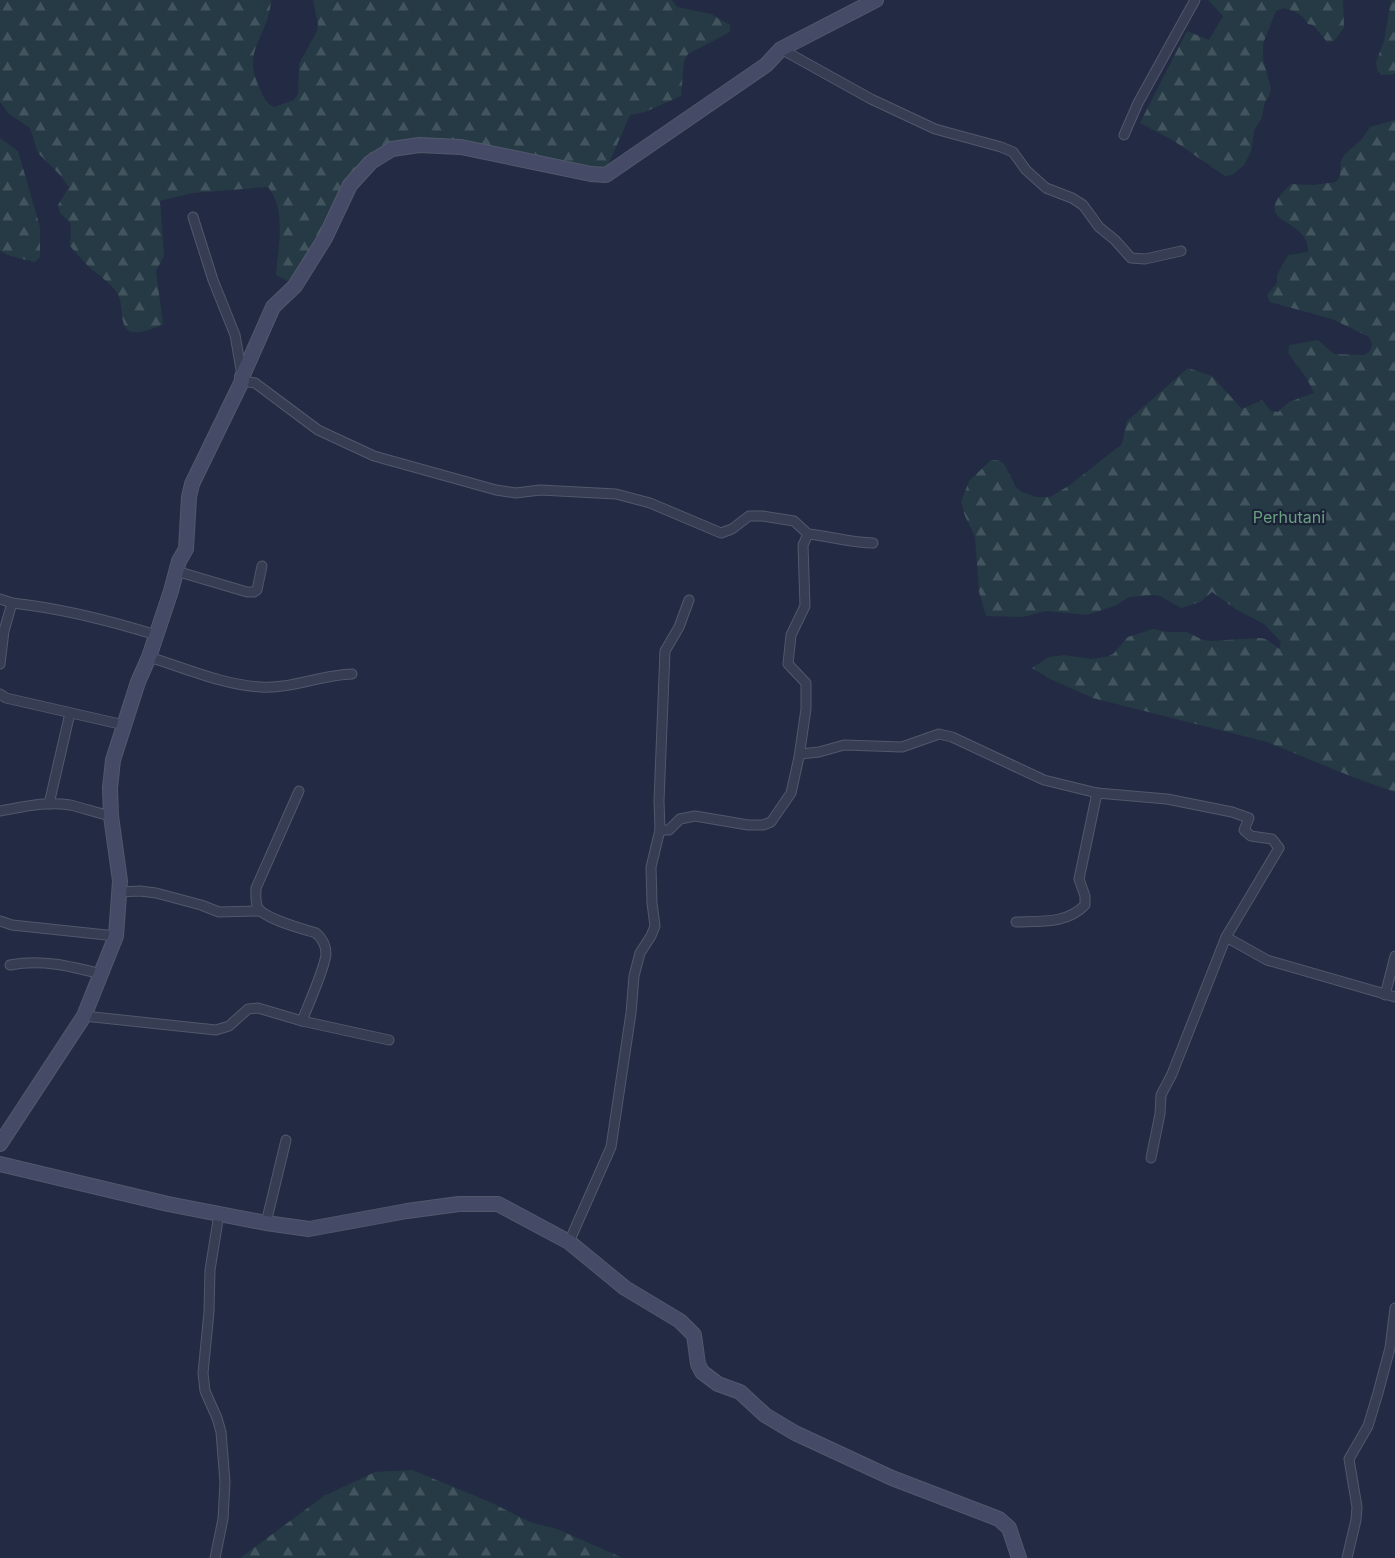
<svg xmlns="http://www.w3.org/2000/svg" width="1395" height="1558" viewBox="0 0 1395 1558" font-family="Inter,sans-serif">
	<style>
		.forest { fill: url(#forest-firs) }
		.lines { fill: none; stroke-linecap: round; stroke-linejoin: round }
		.street-casing { stroke: #52586c; stroke-width: 11 }
		.secondary-casing { stroke: #52586c; stroke-width: 16 }
		.street { stroke: #373d52; stroke-width: 9 }
		.secondary { stroke: #454b66; stroke-width: 14 }
		.labels { text-anchor: middle; dominant-baseline: central; stroke-width: 4.5; stroke-linejoin: round; paint-order: stroke }
		.park-label { font-size: 16px; fill: #69a080; stroke: #1c2237 }
	</style>
	<defs>
		<pattern id="forest-firs" width="22" height="20" patternUnits="userSpaceOnUse" patternTransform="scale(1.5)"><rect width="22" height="20" fill="#253a44"/><path d="M5 1l3.5 6h-7zM16 11l3.5 6h-7z" fill="#42545e"/></pattern>
	</defs>
	<rect width="100%" height="100%" fill="#232a43"/>
	<g class="forest">
		<path d="M 0,0 L 271,0 C 269,38 240,49 260,89 C 264,98 266,103 274,107 L 294,100 L 298,94 L 299,64 L 317,31 L 318,24 L 313,0 L 672,0 L 677,7 L 711,14 L 730,25 L 730,32 L 688,54 L 684,61 L 681,96 L 645,112 L 630,115 L 606,170 L 591,171 L 461,144 L 369,160 L 293,284 L 276,275 C 278,248 287,211 268,187 L 193,193 L 160,201 L 164,256 L 156,271 L 163,324 C 156,328 148,330 140,332 C 115,336 126,305 117,293 C 111,283 98,275 89,267 C 82,260 76,253 70,246 L 71,224 L 60,213 L 58,205 L 69,187 L 60,175 L 38,153 L 30,128 L 9,114 L 0,102 Z"/>
		<path d="M 1208,0 L 1343,0 L 1344,28 L 1334,41 L 1327,42 L 1313,25 L 1308,24 C 1302,14 1294,11 1284,8 L 1276,11 L 1263,44 L 1263,59 L 1271,89 L 1269,96 L 1265,102 L 1262,117 L 1254,131 L 1251,152 L 1244,165 L 1232,175 L 1225,176 L 1174,141 L 1140,123 L 1187,31 L 1209,40 L 1223,16 Z"/>
		<path d="M 1391,0 L 1395,0 L 1395,74 L 1381,75 L 1377,70 L 1376,62 L 1384,41 Z"/>
		<path d="M 1395,120 L 1395,792 L 1355,778 L 1267,742 L 1093,698 L 1050,679 L 1032,668 L 1049,657 L 1064,655 L 1091,659 L 1106,657 L 1113,654 L 1128,637 L 1153,629 L 1168,632 L 1187,632 L 1201,639 L 1209,641 L 1261,638 L 1268,640 L 1279,649 L 1281,642 L 1264,624 L 1237,610 L 1212,592 L 1200,602 L 1181,608 L 1160,596 L 1153,595 L 1129,597 L 1115,606 L 1087,615 L 1046,611 L 1023,617 L 986,616 L 979,592 L 975,537 L 965,516 L 961,502 L 969,481 L 991,460 L 998,460 L 1004,464 L 1016,487 L 1022,492 L 1036,497 L 1050,497 L 1070,485 L 1122,444 L 1127,421 L 1188,368 L 1212,376 L 1242,409 L 1262,400 L 1271,411 L 1278,412 L 1289,402 L 1314,393 L 1307,379 L 1288,353 L 1289,345 L 1318,340 L 1334,354 L 1364,355 L 1370,351 L 1372,344 L 1369,337 L 1332,319 L 1270,302 L 1267,295 L 1277,283 L 1277,275 L 1288,255 L 1308,252 C 1310,216 1245,226 1291,184 L 1313,185 L 1336,182 L 1340,176 L 1341,161 L 1344,155 L 1362,139 L 1370,127 Z"/>
		<path d="M 0,138 L 18,151 L 40,227 L 40,257 L 35,262 L 10,256 L 0,251 Z"/>
		<path d="M 412,1470 L 490,1502 L 530,1522 L 557,1529 L 623,1558 L 240,1558 L 324,1496 L 375,1472 Z"/>
	</g>
	<g class="lines">
		<defs>
			<g id="street">
				<path d="M 781,49 L 871,99 L 935,129 L 1001,147 L 1013,152 L 1026,170 L 1046,188 L 1072,198 L 1083,205 L 1099,227 L 1115,240 L 1131,258 L 1145,259 L 1181,251"/>
				<path d="M 1124,135 L 1138,103 L 1195,0"/>
				<path d="M 193,217 L 213,280 L 235,335 L 242,375"/>
				<path d="M 242,381 L 255,383 L 318,430 L 374,456 L 496,490 L 516,493 L 540,490 L 616,494 L 650,503 L 721,533 L 732,529 L 749,516 L 762,516 L 794,521 L 808,534"/>
				<path d="M 176,571 L 247,592 L 254,592 L 257,590 L 262,566"/>
				<path d="M 0,599 L 12,603 L 4,631 L 0,664"/>
				<path d="M 12,603 C 59,608 111,621 156,635"/>
				<path d="M 149,657 C 185,668 223,685 261,687 C 291,689 321,675 352,674"/>
				<path d="M 0,694 L 6,698 L 124,725"/>
				<path d="M 800,754 L 819,752 L 844,745 L 902,747 L 939,734 L 952,737 L 1044,780 L 1097,793 L 1167,799 L 1232,812 L 1249,818 L 1244,830 L 1251,836 L 1272,839 L 1279,848 L 1226,937 L 1172,1074 L 1161,1095 L 1160,1114 L 1151,1158"/>
				<path d="M 299,791 L 256,888 C 256,895 255,902 258,908 C 265,919 303,929 316,933 C 323,939 326,945 326,954 C 325,968 308,1005 302,1021"/>
				<path d="M 49,804 L 70,713"/>
				<path d="M 0,811 C 23,807 46,801 70,805 C 83,808 97,813 111,816"/>
				<path d="M 660,830 L 669,830 L 680,819 L 695,816 L 748,825 L 763,825 L 771,822 L 791,793 L 799,757 L 806,709 L 806,683 L 788,664 L 791,635 L 805,606 L 803,545 L 808,534 C 830,536 851,543 873,543"/>
				<path d="M 119,892 L 140,891 L 156,893 L 201,905 L 219,912 L 260,911"/>
				<path d="M 0,921 L 12,925 L 116,936"/>
				<path d="M 1016,922 C 1040,921 1067,924 1085,905 L 1085,896 L 1079,879 L 1097,793"/>
				<path d="M 1226,937 L 1267,960 L 1395,997"/>
				<path d="M 10,965 C 42,959 70,966 101,974"/>
				<path d="M 1385,995 L 1395,956"/>
				<path d="M 84,1016 L 216,1030 L 229,1026 L 248,1009 L 258,1008 L 302,1021 L 389,1040"/>
				<path d="M 266,1223 L 286,1140"/>
				<path d="M 569,1242 L 611,1147 L 631,1013 L 634,976 L 640,953 L 651,936 L 655,926 L 652,903 L 651,867 L 660,830 L 659,801 L 665,651 L 679,627 L 689,600"/>
				<path d="M 215,1558 L 223,1519 L 225,1482 L 221,1432 L 217,1418 L 205,1391 L 203,1373 L 209,1312 L 210,1270 L 219,1214"/>
				<path d="M 1347,1558 L 1356,1520 L 1357,1507 L 1349,1459 L 1368,1426 L 1378,1393 L 1390,1348 L 1395,1308"/>
			</g>
			<g id="secondary">
				<path d="M 0,1144 L 84,1016 L 116,936 L 120,881 L 111,816 L 110,788 L 113,760 L 138,682 L 149,657 L 171,591 L 179,561 L 186,549 L 189,497 L 192,484 L 242,381 L 242,377 L 273,307 L 295,286 L 325,238 L 350,185 L 371,162 L 392,149 L 419,145 L 461,147 L 591,174 L 606,175 L 766,65 L 781,49 L 876,0"/>
				<path d="M 0,1164 L 168,1204 L 266,1223 L 309,1229 L 407,1211 L 459,1204 L 498,1204 L 569,1242 L 625,1288 L 680,1321 L 694,1335 L 698,1364 L 702,1372 L 718,1384 L 740,1392 L 765,1415 L 795,1433 L 892,1478 L 999,1519 L 1009,1528 L 1019,1558"/>
			</g>
		</defs>
		<use href="#street" class="street-casing"/>
		<use href="#secondary" class="secondary-casing"/>
		<use href="#street" class="street"/>
		<use href="#secondary" class="secondary"/>
	</g>
	<g class="labels">
		<g class="park-label">
			<text x="1289" y="517">Perhutani</text>
		</g>
	</g>
</svg>
